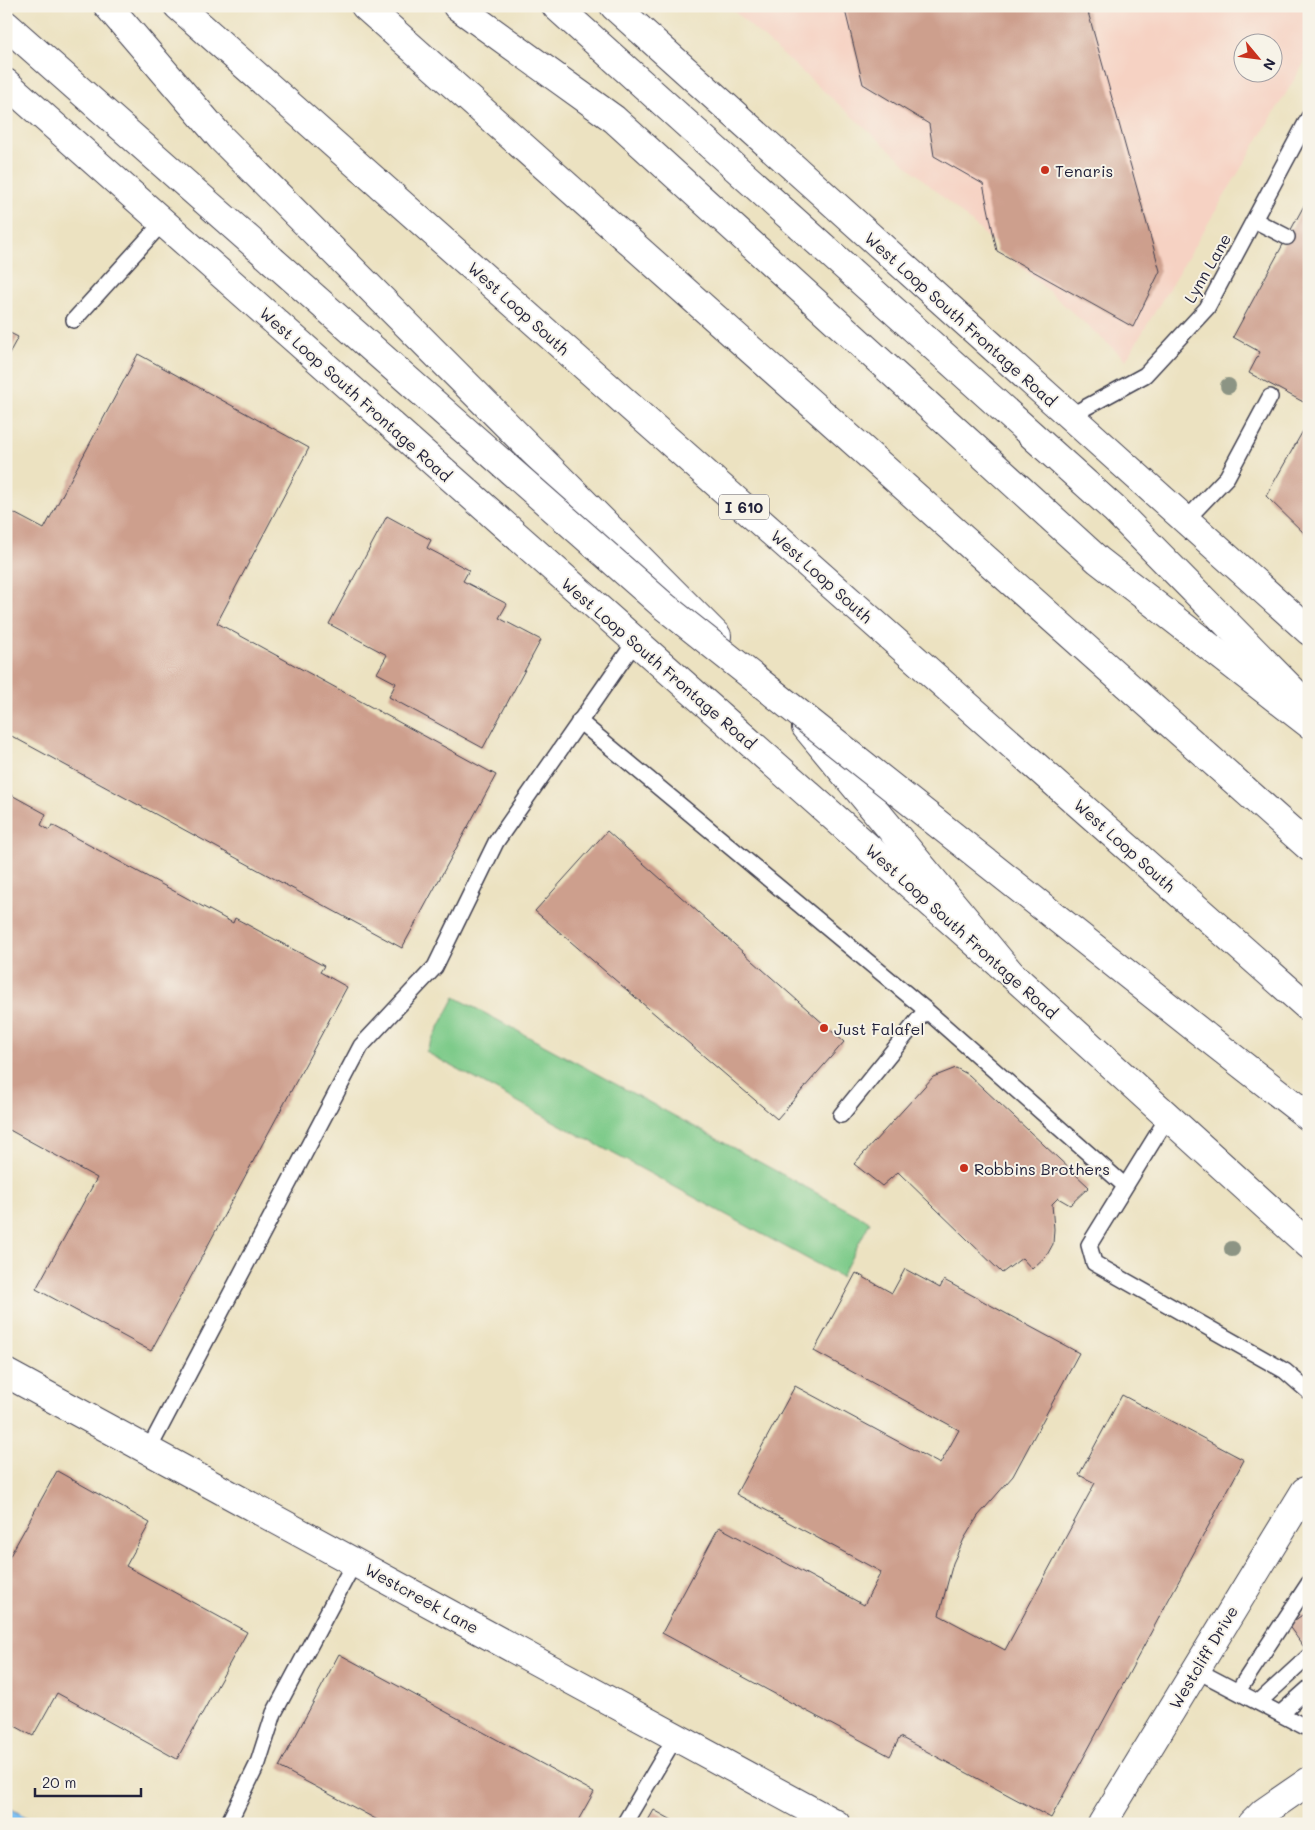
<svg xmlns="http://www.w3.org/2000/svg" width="1315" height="1830" viewBox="0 0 1315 1830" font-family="Mali,sans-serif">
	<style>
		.built { fill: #f6d2c3; fill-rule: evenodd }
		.green { fill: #7ecb8a; stroke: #507662 }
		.water { fill: #7cbff2; stroke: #4f7096 }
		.building { fill: #cd9f8d }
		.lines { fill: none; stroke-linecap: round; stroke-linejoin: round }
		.service-casing { stroke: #403f4f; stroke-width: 18 }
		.minor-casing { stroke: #403f4f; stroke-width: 30 }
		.secondary-casing { stroke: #403f4f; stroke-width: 30 }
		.motorway-casing { stroke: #403f4f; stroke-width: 30 }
		.service { stroke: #fff; stroke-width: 15 }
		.minor { stroke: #fff; stroke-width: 28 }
		.secondary { stroke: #fff; stroke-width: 28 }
		.motorway { stroke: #fff; stroke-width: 28 }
		.motorway-bridge-casing { stroke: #403f4f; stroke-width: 30; stroke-linecap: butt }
		.motorway-bridge { stroke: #fff; stroke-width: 28 }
		.tree { fill: #8c9484 }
		.poi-dot { fill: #c8321e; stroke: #f7f3e8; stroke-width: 2 }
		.labels { text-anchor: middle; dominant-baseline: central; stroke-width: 4; stroke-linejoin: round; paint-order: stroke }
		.shield { fill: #f7f3e8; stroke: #62616f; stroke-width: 1 }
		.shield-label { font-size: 15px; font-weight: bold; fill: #22223b }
		.poi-label { font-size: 16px; fill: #22223b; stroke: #f7f3e8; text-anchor: start }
		.street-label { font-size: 16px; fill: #22223b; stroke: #f7f3e8 }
	</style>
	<rect width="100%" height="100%" fill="#f7f3e8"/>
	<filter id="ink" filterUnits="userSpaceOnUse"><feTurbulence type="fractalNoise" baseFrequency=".02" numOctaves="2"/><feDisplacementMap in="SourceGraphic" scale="10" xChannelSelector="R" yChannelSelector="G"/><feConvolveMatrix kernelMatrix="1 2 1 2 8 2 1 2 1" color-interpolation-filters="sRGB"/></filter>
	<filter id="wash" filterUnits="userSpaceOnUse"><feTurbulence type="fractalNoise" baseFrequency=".0096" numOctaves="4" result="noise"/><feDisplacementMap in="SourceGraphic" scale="20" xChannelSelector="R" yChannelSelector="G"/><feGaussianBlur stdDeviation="1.12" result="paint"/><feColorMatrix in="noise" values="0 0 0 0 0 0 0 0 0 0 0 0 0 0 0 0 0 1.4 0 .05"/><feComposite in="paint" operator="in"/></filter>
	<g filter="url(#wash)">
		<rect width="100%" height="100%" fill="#ece2c1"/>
		<path class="built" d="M 728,6 L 1309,6 L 1309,55 L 1126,360 ZM 1242,42 L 1272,42 L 1272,72 L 1242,72 Z"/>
		<path class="green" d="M 455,997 L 870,1222 L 841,1277 L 426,1052 Z"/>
		<path class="water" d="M 6,1806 L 39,1824 L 6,1824 Z"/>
		<g id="blocks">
			<g class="building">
				<path d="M 844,6 L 1075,6 L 1088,12 L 1160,271 L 1133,327 L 997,251 L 983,184 L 934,156 L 929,124 L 863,84 Z"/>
				<path d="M 1307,200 L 1309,201 L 1309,405 L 1249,373 L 1260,352 L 1233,337 Z"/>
				<path d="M 6,331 L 18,337 L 6,359 Z"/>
				<path d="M 138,354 L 309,448 L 217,623 L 496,775 L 402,948 L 6,733 L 6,517 L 10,511 L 44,529 Z"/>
				<path d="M 1303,431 L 1309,433 L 1309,538 L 1266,496 Z"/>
				<path d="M 387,516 L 431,540 L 427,548 L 469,570 L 463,581 L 507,604 L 499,618 L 541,640 L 483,748 L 389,697 L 396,683 L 377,673 L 387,655 L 329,624 Z"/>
				<path d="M 6,792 L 46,814 L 41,825 L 49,830 L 52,825 L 233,923 L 235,918 L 324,966 L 320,972 L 347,987 L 151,1351 L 36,1289 L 97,1178 L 6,1128 Z"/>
				<path d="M 607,831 L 844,1042 L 777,1119 L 535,911 Z"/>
				<path d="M 956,1068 L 969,1075 L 1089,1187 L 1070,1205 L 1058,1198 L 1052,1204 L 1054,1229 L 1053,1244 L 1047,1255 L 1032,1269 L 1022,1258 L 1002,1273 L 898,1172 L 882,1186 L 854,1164 L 933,1077 Z"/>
				<path d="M 905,1269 L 940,1288 L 944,1280 L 1079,1353 L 1013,1476 L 978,1516 L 964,1539 L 953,1563 L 939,1615 L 1005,1650 L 1095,1483 L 1079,1475 L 1122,1395 L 1244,1460 L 1051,1818 L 900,1737 L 890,1756 L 662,1633 L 719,1527 L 864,1605 L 881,1572 L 736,1494 L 795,1386 L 940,1464 L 959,1430 L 814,1351 L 856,1273 L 892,1293 Z"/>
				<path d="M 57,1471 L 150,1523 L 126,1566 L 247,1632 L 177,1759 L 57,1693 L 33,1736 L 6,1721 L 6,1563 Z"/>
				<path d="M 1309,1596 L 1309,1654 L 1288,1625 L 1308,1611 L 1301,1602 Z"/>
				<path d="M 339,1654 L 594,1792 L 576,1824 L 385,1824 L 279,1767 Z"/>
				<path d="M 654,1810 L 679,1824 L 646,1824 Z"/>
			</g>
		</g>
	</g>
	<g filter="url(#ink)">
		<use href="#blocks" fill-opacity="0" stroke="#403f4f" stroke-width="1"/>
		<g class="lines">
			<defs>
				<g id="service">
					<path d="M 1254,220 L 1287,237"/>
					<path d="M 74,320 L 163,222"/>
					<path d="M 1070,416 L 1145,375 L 1207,308 L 1309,117"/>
					<path d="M 1186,520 L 1227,477 L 1270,397"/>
					<path d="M 579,721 L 926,1010 L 1124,1185"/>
					<path d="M 841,1115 L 926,1010"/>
					<path d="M 1168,1117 L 1089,1245 L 1094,1263 L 1285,1371 L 1309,1392"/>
					<path d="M 149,1449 L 361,1046 L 435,967 L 496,842 L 635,642"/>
					<path d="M 1196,1670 L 1309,1729"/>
					<path d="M 1238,1691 L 1309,1583"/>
					<path d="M 1259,1702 L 1309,1656"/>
					<path d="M 1281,1713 L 1309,1688"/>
					<path d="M 228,1824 L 258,1763 L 274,1713 L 355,1561"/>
					<path d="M 624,1824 L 676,1736"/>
				</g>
				<g id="minor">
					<path d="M 6,1373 L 836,1824"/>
					<path d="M 1102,1824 L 1305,1491"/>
				</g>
				<g id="secondary">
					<path d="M 614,6 L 1309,631"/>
					<path d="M 6,83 L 1011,974 L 1309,1245"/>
					<path d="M 1252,1824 L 1264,1812 L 1309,1781"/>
				</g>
				<g id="motorway">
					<path d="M 108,6 L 221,138 L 717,636"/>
					<path d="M 178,6 L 1309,1008"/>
					<path d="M 365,6 L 1309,847"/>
					<path d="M 457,6 L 614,119 L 1098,560 L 1309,724"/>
					<path d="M 556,6 L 1114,509 L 1307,705"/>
					<path d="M 6,25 L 272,260"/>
					<path d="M 806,727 L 1011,974"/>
					<path d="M 1204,1035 L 1309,1117"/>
				</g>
			</defs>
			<use href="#service" class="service-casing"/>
			<use href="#minor" class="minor-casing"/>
			<use href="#secondary" class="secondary-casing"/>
			<use href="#motorway" class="motorway-casing"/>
			<use href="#service" class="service"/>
			<use href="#minor" class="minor"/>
			<use href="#secondary" class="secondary"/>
			<use href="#motorway" class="motorway"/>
			<defs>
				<path id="motorway-bridge" d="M 272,260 L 665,607 L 1204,1035"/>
			</defs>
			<use href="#motorway-bridge" class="motorway-bridge-casing"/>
			<use href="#motorway-bridge" class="motorway-bridge"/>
		</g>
		<g class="tree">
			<circle cx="1228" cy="386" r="8"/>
			<circle cx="1232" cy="1249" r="8"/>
		</g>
	</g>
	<g class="poi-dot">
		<circle cx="1045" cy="170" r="5"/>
		<circle cx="824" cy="1028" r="5"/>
		<circle cx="964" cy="1168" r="5"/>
	</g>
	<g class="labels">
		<rect class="shield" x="719" y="494.5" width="50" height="25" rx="4"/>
		<g class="shield-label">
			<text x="744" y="507">I 610</text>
		</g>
		<g class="poi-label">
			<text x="1055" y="170">Tenaris</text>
			<text x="834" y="1028">Just Falafel</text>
			<text x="974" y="1168">Robbins Brothers</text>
		</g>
		<g class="street-label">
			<text transform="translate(1207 268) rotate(-60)">Lynn Lane</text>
			<text transform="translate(519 308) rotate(42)">West Loop South</text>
			<text transform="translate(961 319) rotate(42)">West Loop South Frontage Road</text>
			<text transform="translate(356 394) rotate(42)">West Loop South Frontage Road</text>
			<text transform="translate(822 576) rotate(42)">West Loop South</text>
			<text transform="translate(659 663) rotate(41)">West Loop South Frontage Road</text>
			<text transform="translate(1125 845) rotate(42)">West Loop South</text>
			<text transform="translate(962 931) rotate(42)">West Loop South Frontage Road</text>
			<text transform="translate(422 1598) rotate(29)">Westcreek Lane</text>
			<text transform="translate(1203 1657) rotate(-59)">Westcliff Drive</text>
		</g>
	</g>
	<rect width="1315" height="1830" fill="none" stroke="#f7f3e8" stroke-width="25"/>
	<g transform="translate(1258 58) rotate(119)"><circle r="24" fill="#f7f3e8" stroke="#a29fa3"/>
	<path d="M0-4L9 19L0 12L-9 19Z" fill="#c8321e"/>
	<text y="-8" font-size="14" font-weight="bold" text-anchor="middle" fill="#22223b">N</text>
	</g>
	<path d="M35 1788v8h106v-8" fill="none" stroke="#22223b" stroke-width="2.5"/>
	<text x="42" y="1788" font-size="15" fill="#22223b" stroke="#f7f3e8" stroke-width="4" paint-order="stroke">20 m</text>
</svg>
